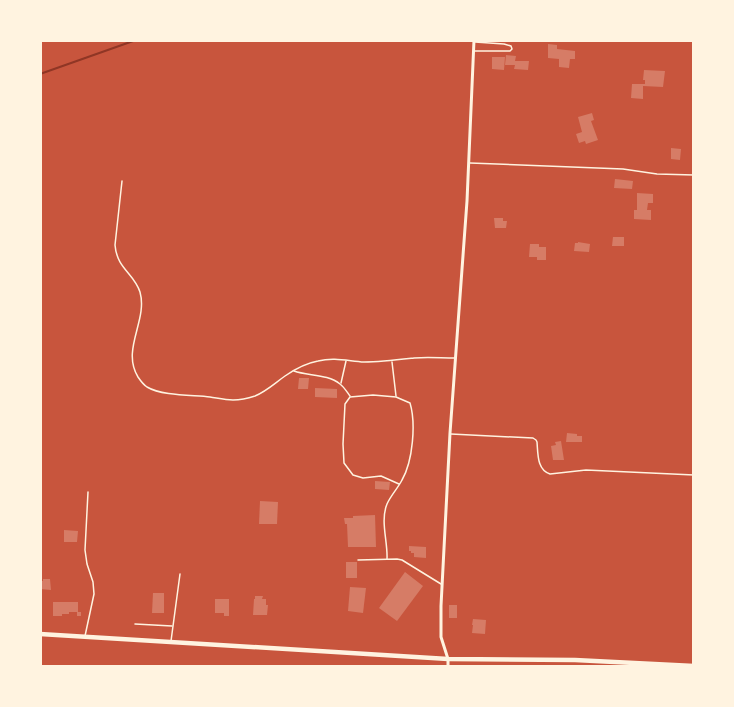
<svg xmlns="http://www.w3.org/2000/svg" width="734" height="707" viewBox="0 0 734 707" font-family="Arial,sans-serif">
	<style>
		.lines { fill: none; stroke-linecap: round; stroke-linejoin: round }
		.stream { stroke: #8f3625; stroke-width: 2 }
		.building { fill: #d67c66 }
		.service { stroke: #fff3e0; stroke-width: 1.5 }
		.minor { stroke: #fff3e0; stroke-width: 3 }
		.tertiary { stroke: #fff3e0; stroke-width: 4.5 }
	</style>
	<rect width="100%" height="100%" fill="#c8553d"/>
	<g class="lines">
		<path class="stream" d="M 40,74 L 136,40"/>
	</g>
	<g class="building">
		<path d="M 548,44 L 557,45 L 557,49 L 575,51 L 575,59 L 570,59 L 569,68 L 559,67 L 559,59 L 548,58 Z"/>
		<path d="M 506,55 L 516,56 L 515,61 L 529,61 L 528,70 L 514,69 L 515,65 L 505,65 Z"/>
		<path d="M 492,57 L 505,57 L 504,70 L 492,69 Z"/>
		<path d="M 644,70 L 665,71 L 663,87 L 643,86 L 643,99 L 631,98 L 632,84 L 645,84 L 645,80 L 643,80 Z"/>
		<path d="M 592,113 L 594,120 L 591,121 L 598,140 L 586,144 L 585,141 L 579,143 L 576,134 L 582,132 L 578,117 Z"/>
		<path d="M 671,148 L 681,149 L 680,160 L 671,159 Z"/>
		<path d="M 615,179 L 633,181 L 632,189 L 614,188 Z"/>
		<path d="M 637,193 L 653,194 L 653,203 L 648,203 L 647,210 L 651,210 L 651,220 L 634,219 L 634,210 L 637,210 Z"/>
		<path d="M 494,218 L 503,218 L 503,221 L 507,221 L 506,228 L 495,228 Z"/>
		<path d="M 613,237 L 624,237 L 624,246 L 612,246 Z"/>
		<path d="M 578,242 L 590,244 L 589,252 L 574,251 L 575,243 L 578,243 Z"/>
		<path d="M 530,244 L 539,244 L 539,247 L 546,247 L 546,260 L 537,260 L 537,257 L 529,257 Z"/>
		<path d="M 299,378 L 309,378 L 308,389 L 298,389 Z"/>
		<path d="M 315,388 L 337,389 L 337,398 L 315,397 Z"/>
		<path d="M 567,433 L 577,434 L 577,436 L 582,436 L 582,442 L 566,442 Z"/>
		<path d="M 561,441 L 564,460 L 553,460 L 551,446 L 556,445 L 555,442 Z"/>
		<path d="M 375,481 L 390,482 L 389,490 L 375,489 Z"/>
		<path d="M 260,501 L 278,502 L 277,524 L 259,524 Z"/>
		<path d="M 375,515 L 376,547 L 348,547 L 347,524 L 345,524 L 344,518 L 353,518 L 353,516 Z"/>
		<path d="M 64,530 L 78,531 L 77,542 L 64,542 Z"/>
		<path d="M 409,546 L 426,547 L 426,558 L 414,557 L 414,553 L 411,553 L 411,551 L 409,551 Z"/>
		<rect x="346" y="562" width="11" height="16"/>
		<path d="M 405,572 L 423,586 L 397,621 L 379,608 Z"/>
		<path d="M 43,579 L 50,579 L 51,590 L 40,589 L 40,581 L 43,581 Z"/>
		<path d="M 350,587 L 366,588 L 363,613 L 348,611 Z"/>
		<path d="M 153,593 L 164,593 L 164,613 L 152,613 Z"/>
		<path d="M 255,596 L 263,596 L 262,599 L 266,599 L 266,605 L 268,605 L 267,615 L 253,615 L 254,599 L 255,599 Z"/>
		<path d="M 215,599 L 229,599 L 229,616 L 224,616 L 224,613 L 215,613 Z"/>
		<path d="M 53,602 L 78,602 L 78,612 L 81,612 L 81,616 L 77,616 L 77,612 L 69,612 L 69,614 L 62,614 L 62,616 L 53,616 Z"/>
		<rect x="449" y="605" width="8" height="13"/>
		<path d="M 473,619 L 486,620 L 485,634 L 472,633 L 473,625 L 472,625 Z"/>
	</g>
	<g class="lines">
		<g class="service">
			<path d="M 474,51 L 510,51 L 512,49 L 511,46 L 504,44 L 475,42"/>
			<path d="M 470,163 L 623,169 L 657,174 L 694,175"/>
			<path d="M 122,181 L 115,245 C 117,269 134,273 140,292 C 148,321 121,349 138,377 C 140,380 144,385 147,387 C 162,396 192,395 210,397 C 217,398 225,400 233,400 C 240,400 249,398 255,396 C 267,391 275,383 285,376 C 295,369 307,363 318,361 C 334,357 348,361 364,362 C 381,362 397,360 414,358 C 427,357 441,358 455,358"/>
			<path d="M 392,362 L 396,396"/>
			<path d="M 294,371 C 308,376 328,374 340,384 C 344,387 347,392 350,396"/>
			<path d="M 341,383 L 346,361"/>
			<path d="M 451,434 L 533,438 L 536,440 L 537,442 C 538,454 537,470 550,474 L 586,470 L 694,475"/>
			<path d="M 387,559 C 388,542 380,521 387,504 C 391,495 398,488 402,480 C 413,461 416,423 410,403 L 396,397 L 373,395 L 350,397 L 345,404 L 343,444 L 344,463 L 353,475 L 363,478 L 381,476 L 399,484"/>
			<path d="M 358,560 L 397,559 L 402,560 L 441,584"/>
			<path d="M 135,624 L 172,626"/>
			<path d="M 85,636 L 94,594 L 93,582 L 87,564 L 85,550 L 88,492"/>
			<path d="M 171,641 L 180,574"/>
		</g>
		<path class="minor" d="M 448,666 L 448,659 L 441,637 L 441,606 L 450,433 L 467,201 L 474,40"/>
		<path class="tertiary" d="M 40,634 L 448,659 L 575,660 L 694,666"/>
	</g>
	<rect width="734" height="707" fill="none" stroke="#fff3e0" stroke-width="84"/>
</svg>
